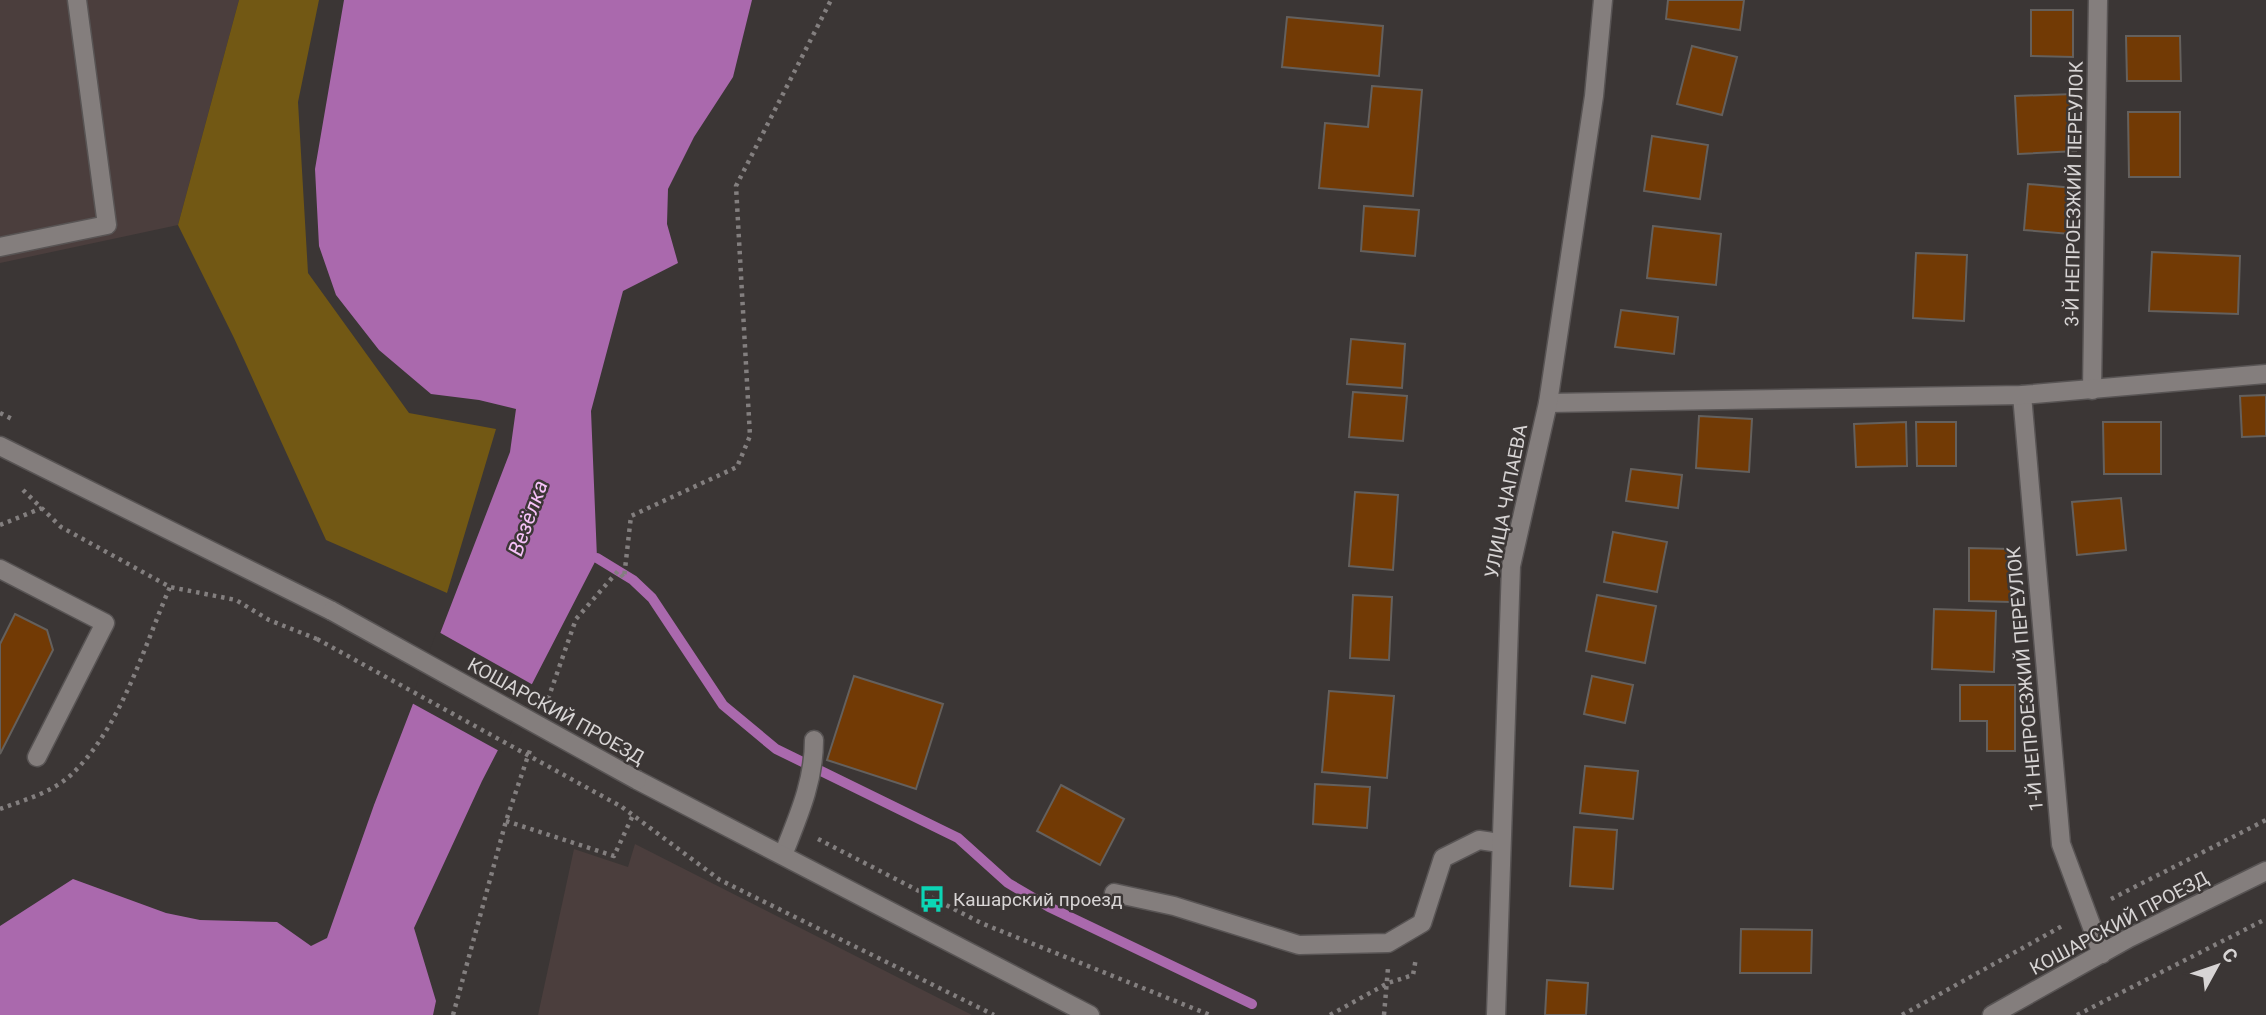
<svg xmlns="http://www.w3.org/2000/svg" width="2266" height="1015" viewBox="0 0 2266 1015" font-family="Roboto,sans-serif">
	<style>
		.built { fill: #4b3e3d }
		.green { fill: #725814 }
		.water { fill: #aa69ad }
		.pier { fill: #3b3635 }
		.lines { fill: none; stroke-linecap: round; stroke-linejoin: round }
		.stream { stroke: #aa69ad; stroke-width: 10 }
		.building { fill: #723a05; stroke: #64605d; stroke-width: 2 }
		.service-casing { stroke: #585454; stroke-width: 21 }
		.minor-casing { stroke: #585454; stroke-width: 21 }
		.tertiary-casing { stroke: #585454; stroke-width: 21 }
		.path { stroke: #837f7f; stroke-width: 4.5; stroke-dasharray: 3.5 5; stroke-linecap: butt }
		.service { stroke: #847e7d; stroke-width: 18 }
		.minor { stroke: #847e7d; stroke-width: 18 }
		.tertiary { stroke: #847e7d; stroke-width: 18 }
		.tertiary-bridge-casing { stroke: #585454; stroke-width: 21; stroke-linecap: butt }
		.path-bridge { stroke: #837f7f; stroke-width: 4.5; stroke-dasharray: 3.5 5; stroke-linecap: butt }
		.tertiary-bridge { stroke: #847e7d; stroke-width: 18 }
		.labels { text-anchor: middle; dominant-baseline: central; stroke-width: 5; stroke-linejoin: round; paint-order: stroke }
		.street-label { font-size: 19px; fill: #d7d4d4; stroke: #3b3635 }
		.poi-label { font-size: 19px; fill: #d7d4d4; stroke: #3b3635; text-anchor: start }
		.water-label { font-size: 21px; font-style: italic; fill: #f6c2f8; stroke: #3b3635 }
	</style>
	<rect width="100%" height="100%" fill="#3b3635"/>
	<g class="built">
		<path d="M 0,0 L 239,0 L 178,225 L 0,263 Z"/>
		<path d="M 635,844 L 972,1015 L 538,1015 L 574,849 L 628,867 Z"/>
	</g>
	<path class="green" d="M 239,0 L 319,0 L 298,102 L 308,273 L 409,413 L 496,429 L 447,593 L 326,540 L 234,338 L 178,225 Z"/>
	<path class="water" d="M 344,0 L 752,0 L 733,77 L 694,137 L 668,189 L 667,224 L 678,263 L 623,291 L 591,411 L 597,558 L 482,781 L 414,928 L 436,1001 L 433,1015 L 0,1015 L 0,926 L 73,879 L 166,913 L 200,920 L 277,922 L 311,946 L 327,938 L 374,805 L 510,452 L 516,409 L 479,400 L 431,394 L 379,350 L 336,295 L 319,246 L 315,169 Z"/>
	<path class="pier" d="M 437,631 L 535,686 L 501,752 L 410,702 Z"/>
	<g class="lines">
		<path class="stream" d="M 597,558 L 633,580 L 652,598 L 723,705 L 776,749 L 958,838 L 1008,883 L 1049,907 L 1252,1004"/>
	</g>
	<g class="building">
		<path d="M 1668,0 L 1744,0 L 1740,30 L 1666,19 Z"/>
		<path d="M 2031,10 L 2073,10 L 2073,57 L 2031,56 Z"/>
		<path d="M 1287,17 L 1383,26 L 1379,76 L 1282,67 Z"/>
		<path d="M 2126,36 L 2180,36 L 2181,81 L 2127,81 Z"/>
		<path d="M 1692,46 L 1737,57 L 1722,115 L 1677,104 Z"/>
		<path d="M 1372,86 L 1422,90 L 1413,196 L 1319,188 L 1325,123 L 1368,127 Z"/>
		<path d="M 2074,94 L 2076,151 L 2018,154 L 2015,96 Z"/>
		<path d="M 2128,112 L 2180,112 L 2180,177 L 2129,177 Z"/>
		<path d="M 1652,136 L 1708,145 L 1700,199 L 1644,191 Z"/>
		<path d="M 2028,184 L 2074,188 L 2070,234 L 2024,230 Z"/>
		<path d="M 1364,206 L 1419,210 L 1415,256 L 1361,251 Z"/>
		<path d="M 1653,226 L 1721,234 L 1716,285 L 1647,278 Z"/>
		<path d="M 2152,252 L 2240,256 L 2238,314 L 2149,311 Z"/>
		<path d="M 1916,253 L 1967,255 L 1964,321 L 1913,318 Z"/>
		<path d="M 1621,310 L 1678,317 L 1674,354 L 1615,347 Z"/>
		<path d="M 1351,339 L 1405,344 L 1402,388 L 1347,384 Z"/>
		<path d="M 1353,392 L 1407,396 L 1403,441 L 1349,437 Z"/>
		<path d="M 2266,395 L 2266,436 L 2242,437 L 2240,396 Z"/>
		<path d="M 1699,416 L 1752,419 L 1749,472 L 1696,468 Z"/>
		<path d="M 1906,422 L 1907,466 L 1856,467 L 1854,424 Z"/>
		<path d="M 1916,422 L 1956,422 L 1956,466 L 1917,466 Z"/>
		<path d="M 2103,422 L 2161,422 L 2161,474 L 2104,474 Z"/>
		<path d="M 1631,469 L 1682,475 L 1678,508 L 1626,501 Z"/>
		<path d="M 1355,492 L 1398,495 L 1393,570 L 1349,566 Z"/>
		<path d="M 2121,498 L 2126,550 L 2077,555 L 2072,502 Z"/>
		<path d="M 1613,532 L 1667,542 L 1657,592 L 1604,582 Z"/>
		<path d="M 1969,548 L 2011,549 L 2011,602 L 1969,601 Z"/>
		<path d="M 1353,595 L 1392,597 L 1389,660 L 1350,658 Z"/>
		<path d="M 1597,595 L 1656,606 L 1645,663 L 1586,651 Z"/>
		<path d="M 1934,609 L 1996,611 L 1994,672 L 1932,669 Z"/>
		<path d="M 15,614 L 47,630 L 53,650 L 0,754 L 0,644 Z"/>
		<path d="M 854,676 L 943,704 L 916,789 L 827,760 Z"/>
		<path d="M 1592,676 L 1633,685 L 1625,723 L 1584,714 Z"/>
		<path d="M 1960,685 L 2015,685 L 2015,751 L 1987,751 L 1987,721 L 1960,721 Z"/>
		<path d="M 1329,691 L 1394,696 L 1387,778 L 1322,772 Z"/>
		<path d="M 1585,766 L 1638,771 L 1633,819 L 1580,813 Z"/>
		<path d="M 1315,784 L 1370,787 L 1367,828 L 1313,824 Z"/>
		<path d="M 1061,785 L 1124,819 L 1100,865 L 1037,831 Z"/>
		<path d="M 1574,827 L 1617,830 L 1613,889 L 1570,886 Z"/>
		<path d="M 1741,929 L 1812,930 L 1811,973 L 1740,973 Z"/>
		<path d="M 1547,980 L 1588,983 L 1586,1015 L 1545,1015 Z"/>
	</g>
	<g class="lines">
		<defs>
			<g id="service">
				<path d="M 0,247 L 107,225 L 77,0"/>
				<path d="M 0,569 L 105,623 L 37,757"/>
				<path d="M 783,855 C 798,817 814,782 814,740"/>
			</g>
			<g id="minor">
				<path d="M 2092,390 L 2098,0"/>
				<path d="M 2022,395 L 2061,844 L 2102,954"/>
				<path d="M 1548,403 L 2022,395 L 2266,374"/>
				<path d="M 1114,893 L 1174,906 L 1299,945 L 1388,943 L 1422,923 L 1443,858 L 1479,840 L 1500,843"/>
				<path d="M 1496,1015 L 1511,566 L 1548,403 L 1594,96 L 1603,0"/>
			</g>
			<g id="tertiary">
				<path d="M 0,446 L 332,611"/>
				<path d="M 637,780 L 1090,1015"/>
				<path d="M 1992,1015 L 2129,938 L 2266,871"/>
			</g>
		</defs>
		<use href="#service" class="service-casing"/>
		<use href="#minor" class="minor-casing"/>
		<use href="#tertiary" class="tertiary-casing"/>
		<g class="path">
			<path d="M 0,413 L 12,419"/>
			<path d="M 23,490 L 61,527 L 170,587 L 236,600 L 269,620 L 317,639"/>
			<path d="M 0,525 L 42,508"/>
			<path d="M 548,699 L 576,619 L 618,571 L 624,578 L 631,516 L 737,467 L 750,436 L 736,186 L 831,0"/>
			<path d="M 622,807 L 720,880 L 994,1015"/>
			<path d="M 0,809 C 24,800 54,792 73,773 C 122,725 143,649 170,587"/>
			<path d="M 506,821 L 614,856 L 633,815"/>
			<path d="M 818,839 L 981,923 L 1210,1015"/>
			<path d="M 2111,899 L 2266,820"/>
			<path d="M 453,1015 L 506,821 L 530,750"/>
			<path d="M 1330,1015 L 1388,983 L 1413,975 L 1416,958"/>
			<path d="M 1384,1015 L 1388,968"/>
			<path d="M 1902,1015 L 2064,925"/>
			<path d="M 2077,1015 L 2266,919"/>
		</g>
		<use href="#service" class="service"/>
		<use href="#minor" class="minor"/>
		<use href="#tertiary" class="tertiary"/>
		<defs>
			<path id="tertiary-bridge" d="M 332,611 L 637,780"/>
		</defs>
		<use href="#tertiary-bridge" class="tertiary-bridge-casing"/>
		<path class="path-bridge" d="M 317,639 L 622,807"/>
		<use href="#tertiary-bridge" class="tertiary-bridge"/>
	</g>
	<defs>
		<symbol id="bus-bare" viewBox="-9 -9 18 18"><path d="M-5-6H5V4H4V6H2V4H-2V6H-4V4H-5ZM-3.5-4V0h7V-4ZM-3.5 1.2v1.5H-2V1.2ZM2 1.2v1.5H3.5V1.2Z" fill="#0cd5b5" stroke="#3b3635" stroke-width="2.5" paint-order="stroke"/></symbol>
	</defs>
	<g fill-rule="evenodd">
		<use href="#bus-bare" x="913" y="880" width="38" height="38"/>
	</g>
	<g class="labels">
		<g class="street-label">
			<text transform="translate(2074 194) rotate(-89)">3-Й НЕПРОЕЗЖИЙ ПЕРЕУЛОК</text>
			<text transform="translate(1506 501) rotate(-79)">УЛИЦА ЧАПАЕВА</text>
			<text transform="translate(2025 679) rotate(-95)">1-Й НЕПРОЕЗЖИЙ ПЕРЕУЛОК</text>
			<text transform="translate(556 711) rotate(29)">КОШАРСКИЙ ПРОЕЗД</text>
			<text transform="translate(2119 923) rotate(-28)">КОШАРСКИЙ ПРОЕЗД</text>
		</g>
		<g class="poi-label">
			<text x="953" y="899">Кашарский проезд</text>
		</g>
		<g class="water-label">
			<text transform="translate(528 518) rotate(-70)">Везёлка</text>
		</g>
	</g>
	<g transform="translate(2217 966) rotate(50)" stroke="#3b3635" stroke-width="5" paint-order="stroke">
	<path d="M0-5L12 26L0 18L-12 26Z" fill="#d7d4d4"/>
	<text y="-10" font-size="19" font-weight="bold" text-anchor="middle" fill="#d7d4d4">С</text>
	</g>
</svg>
